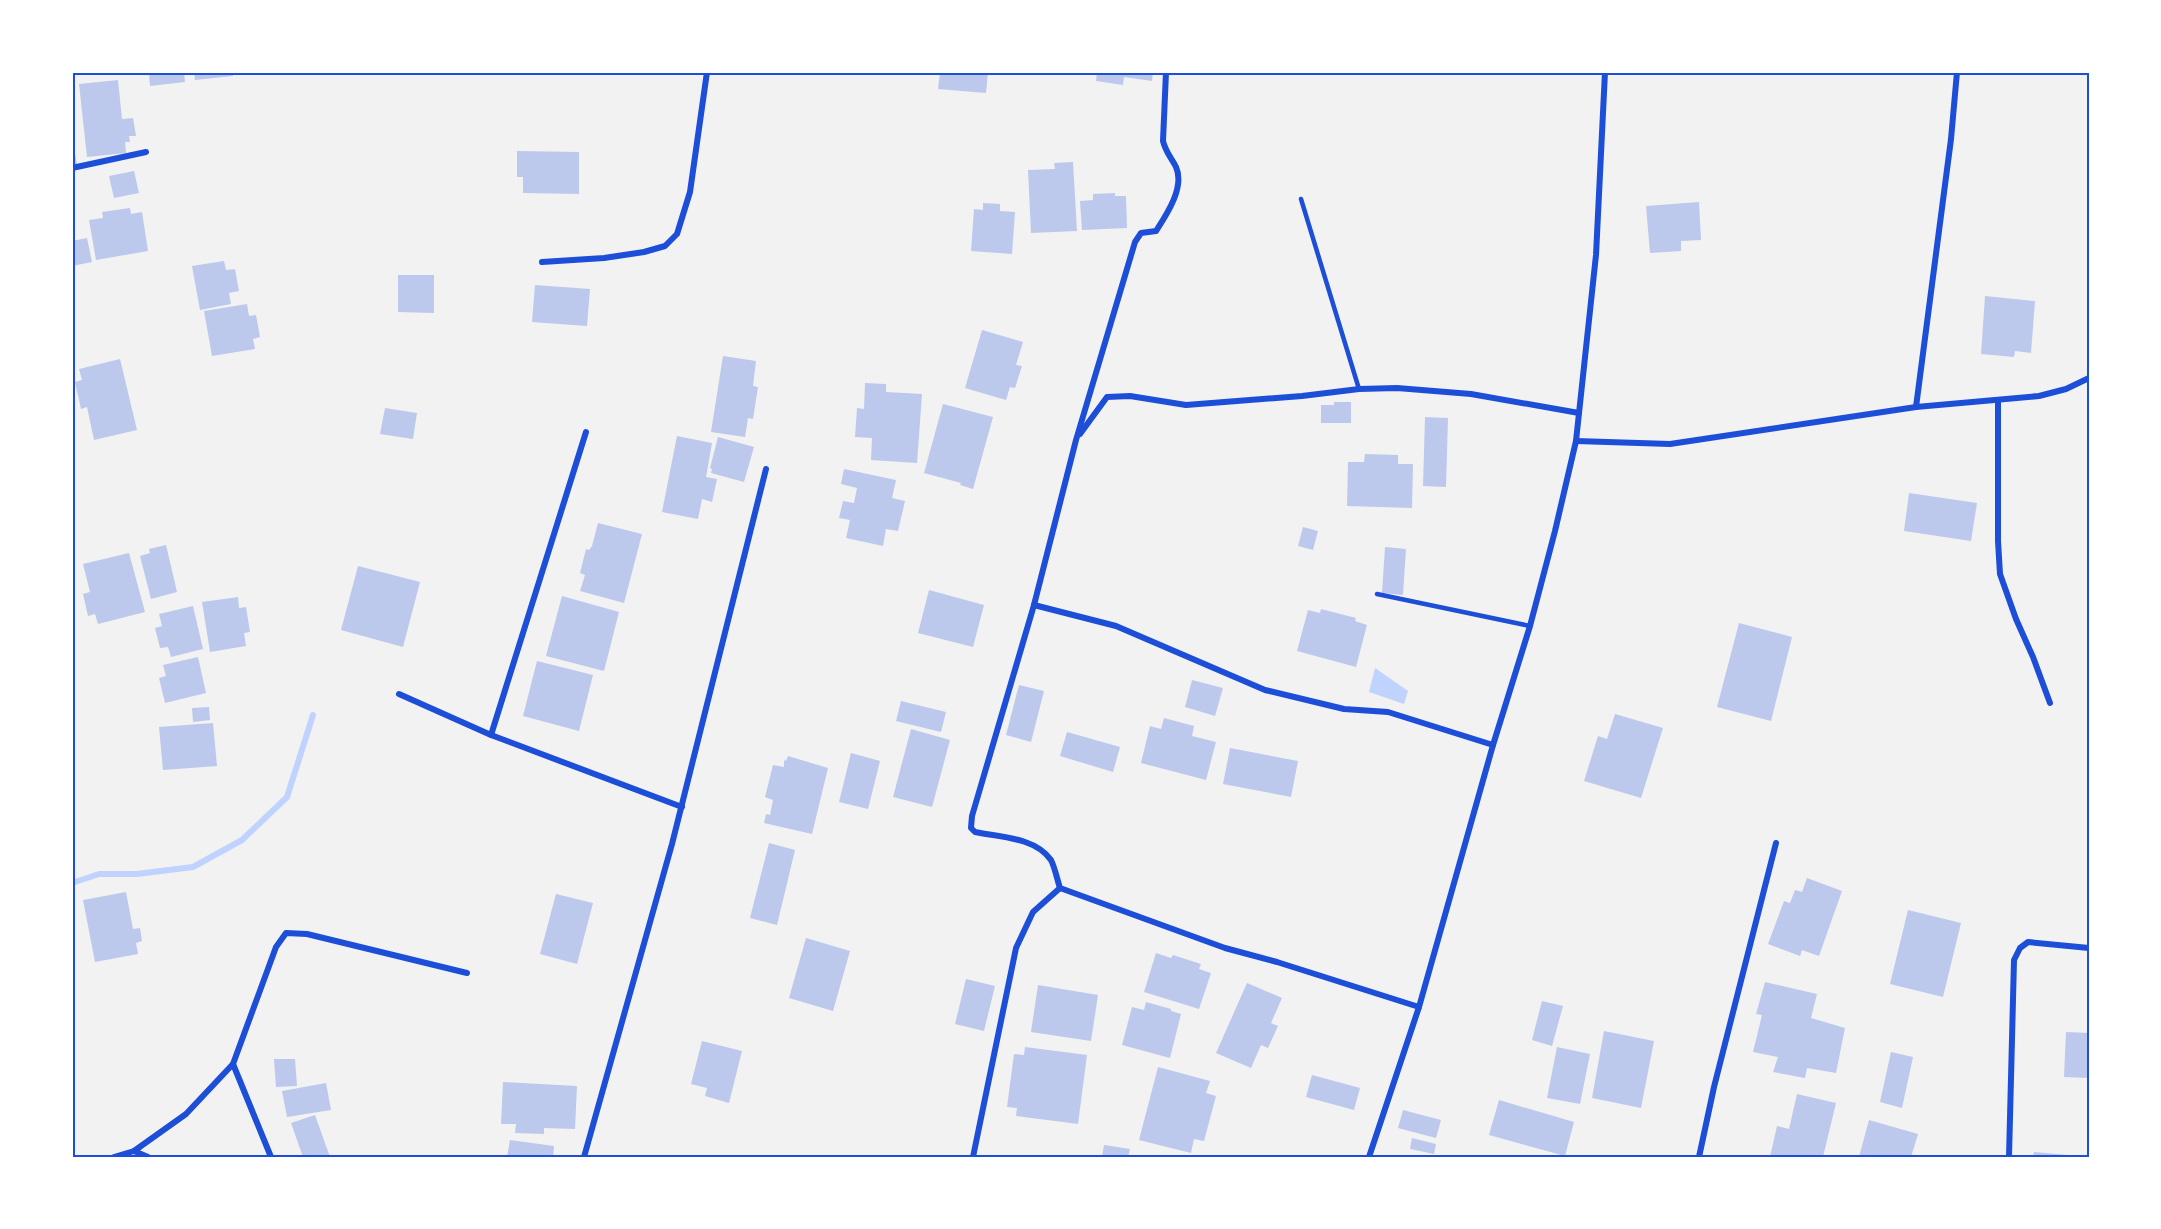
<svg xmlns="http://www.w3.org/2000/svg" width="2161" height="1229" viewBox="0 0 2161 1229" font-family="'Titillium Web',sans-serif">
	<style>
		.water { fill: #bfd3fe }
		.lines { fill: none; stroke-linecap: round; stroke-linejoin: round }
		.stream { stroke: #bfd3fe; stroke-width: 6 }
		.building { fill: #bdc9ec }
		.service { stroke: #1d4ed8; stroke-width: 4.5 }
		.minor { stroke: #1d4ed8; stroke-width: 6 }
		.neatline { fill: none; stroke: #1d4ed8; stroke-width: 2 }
	</style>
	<rect width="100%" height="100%" fill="#f2f2f2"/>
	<path class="water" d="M 1375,668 L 1408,691 L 1404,704 L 1369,692 Z"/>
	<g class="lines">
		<path class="stream" d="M 72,883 L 99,874 L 137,874 L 193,867 L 242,840 L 287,797 L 313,715"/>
	</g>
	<g class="building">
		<path d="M 149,72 L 184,72 L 185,82 L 150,86 Z"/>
		<path d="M 194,72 L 233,72 L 233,76 L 195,80 Z"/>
		<path d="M 940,72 L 988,72 L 986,93 L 938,89 Z"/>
		<path d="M 1097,72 L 1153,72 L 1152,81 L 1124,77 L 1123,85 L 1096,81 Z"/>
		<path d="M 118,80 L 122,119 L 133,118 L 136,136 L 129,136 L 130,142 L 125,142 L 126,153 L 87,157 L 79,84 Z"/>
		<path d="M 72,137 L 77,164 L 72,165 Z"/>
		<path d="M 517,151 L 579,152 L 579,194 L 523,193 L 523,177 L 517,177 Z"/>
		<path d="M 1073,162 L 1077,231 L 1031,233 L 1028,170 L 1055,169 L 1054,163 Z"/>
		<path d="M 134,171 L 139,193 L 114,198 L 109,176 Z"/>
		<path d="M 1115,193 L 1115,196 L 1126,196 L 1127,228 L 1082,230 L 1080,201 L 1093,200 L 1093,194 Z"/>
		<path d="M 1699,202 L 1701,240 L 1681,241 L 1681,251 L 1650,253 L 1646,206 Z"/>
		<path d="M 983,203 L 1000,204 L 1000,211 L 1015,212 L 1012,254 L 971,251 L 974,209 L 983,210 Z"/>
		<path d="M 130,208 L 131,214 L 142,212 L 148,251 L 96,260 L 89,220 L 103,218 L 102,212 Z"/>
		<path d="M 87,238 L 92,262 L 72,266 L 72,241 Z"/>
		<path d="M 224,261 L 226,270 L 235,269 L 239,291 L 229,293 L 231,304 L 200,310 L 192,266 Z"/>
		<path d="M 398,275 L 434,275 L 434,313 L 398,312 Z"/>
		<path d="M 535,285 L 590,289 L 587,326 L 532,322 Z"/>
		<path d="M 1985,296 L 2035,301 L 2031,353 L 2015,351 L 2014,357 L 1981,354 Z"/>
		<path d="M 247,304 L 249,316 L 256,315 L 260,337 L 253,339 L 255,349 L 212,356 L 204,311 Z"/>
		<path d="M 982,330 L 1023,342 L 1016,365 L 1022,366 L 1015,388 L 1010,387 L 1006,400 L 965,388 Z"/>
		<path d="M 723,356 L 756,361 L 753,386 L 758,387 L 753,419 L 748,418 L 745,437 L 711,432 Z"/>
		<path d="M 120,359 L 137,430 L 94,440 L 87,407 L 81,409 L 75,382 L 82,380 L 79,369 Z"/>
		<path d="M 865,383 L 886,384 L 886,392 L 922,394 L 917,463 L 871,460 L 872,438 L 855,437 L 857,408 L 864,409 Z"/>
		<path d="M 1334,402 L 1351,402 L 1351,423 L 1321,423 L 1321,405 L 1334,405 Z"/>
		<path d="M 943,404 L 993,417 L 973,489 L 960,485 L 961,483 L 924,473 Z"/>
		<path d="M 385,408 L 417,413 L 413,439 L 380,434 Z"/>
		<path d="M 1425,417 L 1448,418 L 1446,487 L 1423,486 Z"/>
		<path d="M 677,436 L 712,443 L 706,477 L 717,479 L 712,502 L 702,499 L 698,519 L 662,512 Z"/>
		<path d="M 718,437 L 754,447 L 744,482 L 711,473 L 712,469 L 710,468 Z"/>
		<path d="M 1365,454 L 1398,455 L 1398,464 L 1413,464 L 1412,508 L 1347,506 L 1348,462 L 1364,462 Z"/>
		<path d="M 844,469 L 896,480 L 892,498 L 905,501 L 898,531 L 886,529 L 883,546 L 846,538 L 850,520 L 839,518 L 843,501 L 854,503 L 857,488 L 841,484 Z"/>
		<path d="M 1909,493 L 1977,503 L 1971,541 L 1904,531 Z"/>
		<path d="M 598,523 L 642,534 L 624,603 L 580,591 L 585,575 L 580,573 L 586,549 L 589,550 L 592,546 Z"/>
		<path d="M 1303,527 L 1318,531 L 1313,550 L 1298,546 Z"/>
		<path d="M 166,545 L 177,592 L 151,599 L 140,556 L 150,553 L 149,549 Z"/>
		<path d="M 1385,547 L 1406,549 L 1403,595 L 1382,593 Z"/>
		<path d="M 129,553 L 145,612 L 98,624 L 95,614 L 88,616 L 83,594 L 90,592 L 83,564 Z"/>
		<path d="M 358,566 L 420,582 L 403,647 L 341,630 Z"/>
		<path d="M 929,590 L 984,605 L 973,647 L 918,633 Z"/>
		<path d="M 562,596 L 619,612 L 604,671 L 546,656 Z"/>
		<path d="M 238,597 L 239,608 L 246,607 L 250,632 L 244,633 L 246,646 L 210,652 L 202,602 Z"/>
		<path d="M 193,606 L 203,649 L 171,657 L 168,647 L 160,648 L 155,628 L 162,626 L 159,614 Z"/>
		<path d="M 1321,609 L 1356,618 L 1355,621 L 1367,625 L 1356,667 L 1297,651 L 1308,610 L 1320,613 Z"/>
		<path d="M 1739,623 L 1792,637 L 1771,721 L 1717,707 Z"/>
		<path d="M 198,657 L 206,693 L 165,703 L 159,678 L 166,676 L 163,665 Z"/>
		<path d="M 537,661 L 593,675 L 579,731 L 523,716 Z"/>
		<path d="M 1192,680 L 1223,688 L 1215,716 L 1185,707 Z"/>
		<path d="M 1019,685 L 1044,691 L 1031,742 L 1006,735 Z"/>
		<path d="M 901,701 L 946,712 L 941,732 L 896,721 Z"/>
		<path d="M 209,707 L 210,720 L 193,722 L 192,708 Z"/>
		<path d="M 1615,714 L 1663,728 L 1641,798 L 1584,781 L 1598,736 L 1607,739 Z"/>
		<path d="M 1164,718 L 1194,726 L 1192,736 L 1216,742 L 1206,780 L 1141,763 L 1150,726 L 1161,729 Z"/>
		<path d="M 213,723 L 217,766 L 163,770 L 159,727 Z"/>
		<path d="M 911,729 L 950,740 L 932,807 L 893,797 Z"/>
		<path d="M 1067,732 L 1120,747 L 1113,772 L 1060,756 Z"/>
		<path d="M 1230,748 L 1298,761 L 1291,797 L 1223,784 Z"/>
		<path d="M 851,753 L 880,761 L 868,809 L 839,802 Z"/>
		<path d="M 788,756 L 828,768 L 812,834 L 764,823 L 766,814 L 770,815 L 773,800 L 765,797 L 773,765 L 784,767 L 784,760 L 786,761 Z"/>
		<path d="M 769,843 L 795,850 L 777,925 L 750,918 Z"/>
		<path d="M 1807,878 L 1842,891 L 1819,956 L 1802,950 L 1800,956 L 1768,944 L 1784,901 L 1790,903 L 1795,890 L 1802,892 Z"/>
		<path d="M 126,892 L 133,929 L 140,928 L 142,941 L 136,943 L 138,954 L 95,962 L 83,900 Z"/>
		<path d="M 556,894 L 593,903 L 577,964 L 540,954 Z"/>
		<path d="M 1908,910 L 1961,923 L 1943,997 L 1890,984 Z"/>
		<path d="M 806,938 L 850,951 L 833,1011 L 789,998 Z"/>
		<path d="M 1156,953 L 1171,958 L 1173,955 L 1201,964 L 1199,969 L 1211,973 L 1199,1009 L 1144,992 Z"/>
		<path d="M 966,979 L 995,986 L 984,1031 L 955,1024 Z"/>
		<path d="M 1765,982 L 1817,994 L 1811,1018 L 1845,1028 L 1836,1073 L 1807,1068 L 1805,1078 L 1773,1072 L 1778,1057 L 1753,1052 L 1762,1015 L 1756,1014 Z"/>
		<path d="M 1247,983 L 1282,998 L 1271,1023 L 1278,1026 L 1268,1048 L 1261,1045 L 1251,1068 L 1216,1053 Z"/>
		<path d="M 1038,985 L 1098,995 L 1091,1041 L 1031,1032 Z"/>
		<path d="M 1542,1001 L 1563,1006 L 1552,1046 L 1532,1040 Z"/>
		<path d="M 1146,1002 L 1171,1009 L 1171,1011 L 1181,1014 L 1170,1058 L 1122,1045 L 1132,1007 L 1144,1010 Z"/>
		<path d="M 1604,1031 L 1654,1041 L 1641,1108 L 1592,1098 Z"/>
		<path d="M 2066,1032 L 2089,1033 L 2089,1078 L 2064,1077 Z"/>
		<path d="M 702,1041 L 742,1051 L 729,1103 L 705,1096 L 707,1088 L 691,1084 Z"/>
		<path d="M 1025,1047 L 1087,1055 L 1078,1124 L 1016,1116 L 1017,1108 L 1007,1107 L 1014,1054 L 1024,1055 Z"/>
		<path d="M 1557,1047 L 1590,1054 L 1580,1104 L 1547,1098 Z"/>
		<path d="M 1891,1052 L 1913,1057 L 1902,1108 L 1880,1102 Z"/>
		<path d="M 274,1059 L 295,1059 L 297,1086 L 276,1087 Z"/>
		<path d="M 1158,1067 L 1210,1081 L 1206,1093 L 1216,1096 L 1204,1141 L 1194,1139 L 1191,1153 L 1139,1140 Z"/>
		<path d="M 1312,1075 L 1360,1088 L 1354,1110 L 1306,1097 Z"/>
		<path d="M 503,1082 L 577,1086 L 575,1129 L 544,1128 L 544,1134 L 515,1133 L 516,1124 L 501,1124 Z"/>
		<path d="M 326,1083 L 331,1110 L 287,1117 L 282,1091 Z"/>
		<path d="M 1797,1094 L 1836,1103 L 1823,1157 L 1770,1157 L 1777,1126 L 1789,1129 Z"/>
		<path d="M 1499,1100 L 1574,1122 L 1565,1156 L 1489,1135 Z"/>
		<path d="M 1403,1110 L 1441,1120 L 1436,1138 L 1398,1128 Z"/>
		<path d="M 315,1115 L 330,1157 L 303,1157 L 291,1123 Z"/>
		<path d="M 1869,1120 L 1918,1134 L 1911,1157 L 1859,1157 Z"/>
		<path d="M 1412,1138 L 1436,1144 L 1434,1154 L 1410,1149 Z"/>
		<path d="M 510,1140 L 554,1146 L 553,1157 L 507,1157 Z"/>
		<path d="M 1104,1145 L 1130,1149 L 1128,1157 L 1102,1157 Z"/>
		<path d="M 2034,1152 L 2068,1155 L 2068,1157 L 2033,1157 Z"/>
	</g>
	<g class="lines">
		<g class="service">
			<path d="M 1301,199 L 1359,389"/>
			<path d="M 1377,594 L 1530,626"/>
		</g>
		<g class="minor">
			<path d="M 1166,72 L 1163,141 C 1166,153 1171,157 1176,167 C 1185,187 1167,214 1156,231 L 1141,233 L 1135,242 L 1076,440 L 1034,605 L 972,816 L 971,828 L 975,832 C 999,837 1035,837 1051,860 C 1055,868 1057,879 1060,888 L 1225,948 L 1277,962 L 1419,1007"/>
			<path d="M 72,168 L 146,152"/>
			<path d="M 542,262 L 604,258 L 644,252 L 665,246 L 677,234 L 690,192 L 707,72"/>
			<path d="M 1998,400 L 1998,541 L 2000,574 L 2016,619 L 2033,657 L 2050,703"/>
			<path d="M 1916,407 L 1951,139 L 1957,72"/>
			<path d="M 1080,434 L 1107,397 L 1130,396 L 1186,405 L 1302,396 L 1359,389 L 1397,388 L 1471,394 L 1579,413"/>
			<path d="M 1576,441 L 1670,444 L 1916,407 L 2039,396 L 2066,389 L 2089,378"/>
			<path d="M 1034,605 L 1116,626 L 1265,690 L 1344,709 L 1388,712 L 1493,745"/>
			<path d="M 399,694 L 491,735 L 682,807"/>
			<path d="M 491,735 L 586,432"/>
			<path d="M 134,1151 L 186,1114 L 233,1064"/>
			<path d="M 114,1157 L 134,1151 L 148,1157"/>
			<path d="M 271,1157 L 233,1064 L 276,947 L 286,933 L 307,934 L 467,973"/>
			<path d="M 584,1157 L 672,844 L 766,469"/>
			<path d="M 973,1157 L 1016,948 L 1033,912 L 1060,888"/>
			<path d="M 1369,1157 L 1419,1007 L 1493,745 L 1530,626 L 1555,531 L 1576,441 L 1596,255 L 1605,72"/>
			<path d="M 1699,1157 L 1714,1087 L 1776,843"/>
			<path d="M 2009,1157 L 2014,960 L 2020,948 L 2028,942 L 2089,948"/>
		</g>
	</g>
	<rect width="2161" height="1229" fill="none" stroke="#ffffff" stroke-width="147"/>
	<rect x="74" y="74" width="2014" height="1082" class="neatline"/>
</svg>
